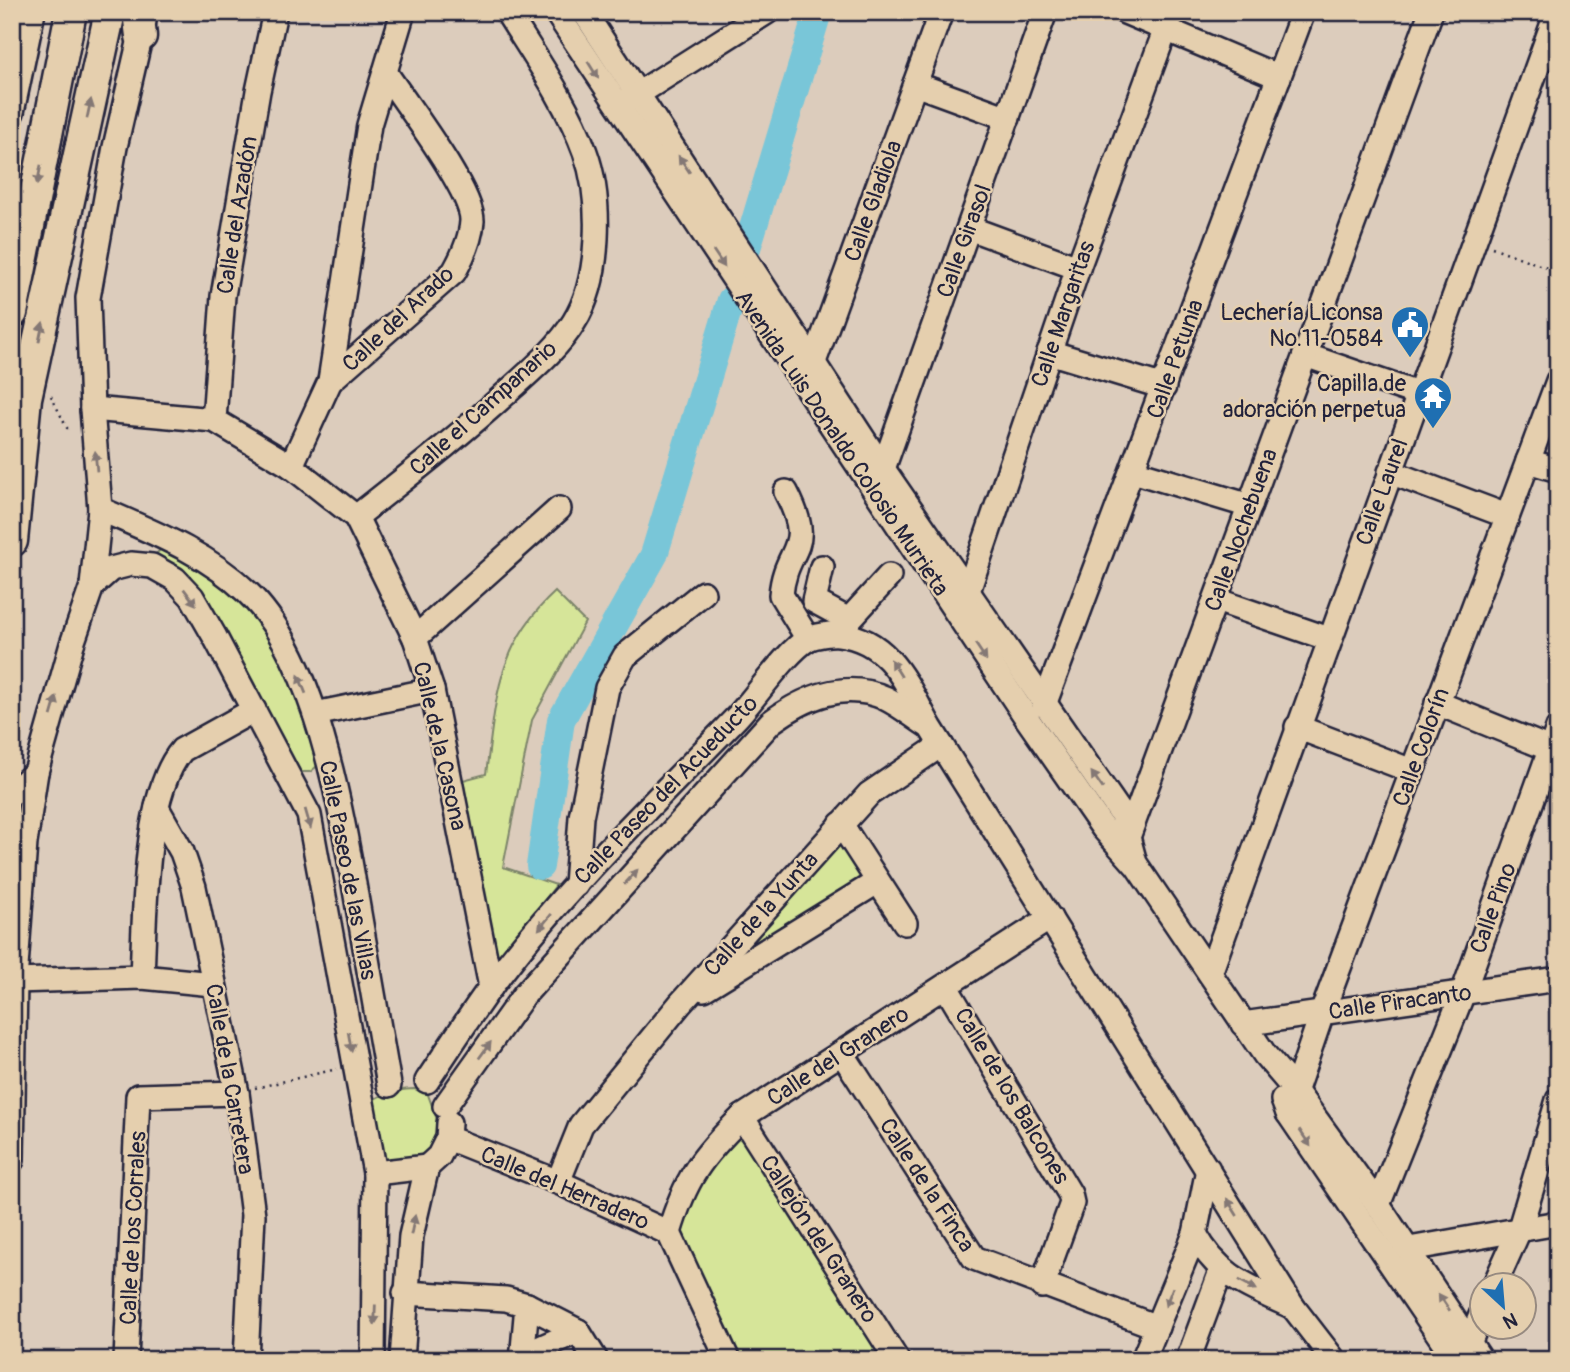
<svg xmlns="http://www.w3.org/2000/svg" width="1570" height="1372" viewBox="0 0 1570 1372" font-family="Pangolin,sans-serif">
	<style>
		.green { fill: #d6e599; stroke: #7c846a; stroke-width: 2 }
		.lines { fill: none; stroke-linecap: round; stroke-linejoin: round }
		.river { stroke: #79c6d8; stroke-width: 28 }
		.minor-tunnel { stroke: #b7aaa2; stroke-width: 23; stroke-dasharray: 23 11; stroke-linecap: butt }
		.minor-casing { stroke: #22223b; stroke-width: 28 }
		.major-casing { stroke: #22223b; stroke-width: 35 }
		.path { stroke: #22223b; stroke-width: 2.5; stroke-dasharray: 2 5; stroke-linecap: butt }
		.minor { stroke: #e5cfae; stroke-width: 23 }
		.major { stroke: #e5cfae; stroke-width: 30 }
		.oneway { fill: #847874 }
		.labels { text-anchor: middle; dominant-baseline: central; stroke-width: 5; stroke-linejoin: round; paint-order: stroke }
		.street-label { font-size: 23px; fill: #22223b; stroke: #e5cfae }
		.poi-label { font-size: 23px; fill: #22223b; stroke: #e5cfae; text-anchor: end }
	</style>
	<rect width="100%" height="100%" fill="#dcccbc"/>
	<filter id="ink" filterUnits="userSpaceOnUse"><feTurbulence type="fractalNoise" baseFrequency=".0143" numOctaves="2"/><feDisplacementMap in="SourceGraphic" scale="14" xChannelSelector="R" yChannelSelector="G"/><feConvolveMatrix kernelMatrix="1 2 1 2 8 2 1 2 1" color-interpolation-filters="sRGB"/></filter>
	<g filter="url(#ink)">
		<g class="green">
			<path d="M 165,545 L 246,596 L 287,657 L 321,763 L 310,772 L 299,772 L 200,600 L 156,563 L 157,553 Z"/>
			<path d="M 555,592 L 585,622 L 532,720 L 503,867 L 556,885 L 503,955 L 493,953 L 463,780 L 486,774 C 496,701 496,646 555,592 Z"/>
			<path d="M 841,830 L 873,881 L 698,989 Z"/>
			<path d="M 414,1089 L 427,1092 L 440,1128 L 427,1160 L 375,1162 L 364,1107 C 379,1093 394,1090 414,1089 Z"/>
			<path d="M 741,1135 L 887,1360 L 736,1360 L 673,1232 L 706,1173 Z"/>
		</g>
		<g class="lines">
			<g class="river">
				<path d="M 741,268 L 818,12"/>
				<path d="M 540,866 L 561,720 L 654,555 L 731,300"/>
			</g>
			<path class="minor-tunnel" d="M 12,272 L 42,272 L 71,285"/>
			<defs>
				<g id="minor">
					<path d="M 556,12 L 1028,720 L 1103,828 L 1137,866 L 1265,1055 L 1294,1089 L 1378,1205 L 1481,1360"/>
					<path d="M 584,12 L 883,469 L 1122,815 L 1134,859"/>
					<path d="M 1125,12 L 1279,77"/>
					<path d="M 915,84 L 1008,118"/>
					<path d="M 625,102 L 767,12"/>
					<path d="M 12,112 L 33,12"/>
					<path d="M 969,228 L 1078,268"/>
					<path d="M 1049,352 L 1164,387"/>
					<path d="M 1305,355 L 1418,394"/>
					<path d="M 810,373 L 941,12"/>
					<path d="M 330,381 L 454,272 C 463,256 471,239 472,221 C 473,191 404,101 385,72"/>
					<path d="M 92,409 L 214,420 L 291,466 L 356,517 L 415,638 L 432,690 L 491,987"/>
					<path d="M 214,420 L 223,296 L 258,91 L 275,12"/>
					<path d="M 1528,461 L 1558,470"/>
					<path d="M 291,466 L 330,381 L 369,125 L 403,12"/>
					<path d="M 883,469 L 1045,12"/>
					<path d="M 1133,471 L 1250,506"/>
					<path d="M 1390,472 L 1507,516"/>
					<path d="M 786,492 C 817,551 785,545 781,595 L 808,639"/>
					<path d="M 100,509 C 152,532 205,552 247,592 C 318,658 343,820 359,913 C 369,970 379,1028 389,1085"/>
					<path d="M 356,517 C 409,475 462,434 512,388 C 534,368 558,348 574,322 C 601,280 602,198 585,152 C 567,102 535,57 507,12"/>
					<path d="M 822,567 L 814,601 L 849,620"/>
					<path d="M 92,586 L 111,569 L 131,564 L 152,566 L 175,579 L 192,597 L 215,637 L 309,815 L 375,1173 L 373,1360"/>
					<path d="M 1216,600 L 1329,639"/>
					<path d="M 964,603 L 1078,268 L 1172,12"/>
					<path d="M 837,633 L 889,576"/>
					<path d="M 415,638 L 559,509"/>
					<path d="M 1437,703 L 1550,749"/>
					<path d="M 1044,705 L 1303,12"/>
					<path d="M 315,714 L 432,690"/>
					<path d="M 1297,727 L 1412,771"/>
					<path d="M 12,793 L 36,772"/>
					<path d="M 157,808 L 182,852 L 194,887 L 237,1093 L 253,1215 L 246,1360"/>
					<path d="M 841,824 L 905,923"/>
					<path d="M 1127,840 L 1431,12"/>
					<path d="M 576,885 L 581,817 L 607,688 L 625,656 L 703,593"/>
					<path d="M 1210,973 L 1557,12"/>
					<path d="M 142,977 C 145,918 143,795 182,750 L 254,710"/>
					<path d="M 15,981 L 142,977 L 213,984"/>
					<path d="M 946,987 L 1070,1194 L 1072,1203 L 1042,1286"/>
					<path d="M 704,989 L 877,882"/>
					<path d="M 1243,1024 L 1558,979"/>
					<path d="M 842,1053 L 974,1258 L 1157,1327"/>
					<path d="M 427,1081 C 448,1050 468,1018 490,988 C 562,890 652,805 736,718 C 755,698 787,651 808,639 C 814,636 831,633 839,634 C 891,640 907,686 930,727 L 1293,1307 L 1334,1360"/>
					<path d="M 1283,1100 L 1288,1113 L 1456,1360"/>
					<path d="M 445,1106 L 524,995 L 771,722 C 805,697 844,680 885,698 C 900,705 914,717 927,725"/>
					<path d="M 1288,1113 L 1322,1013 L 1558,381"/>
					<path d="M 742,1117 L 897,1360"/>
					<path d="M 448,1138 L 558,1182 L 669,1233 L 728,1360"/>
					<path d="M 12,1160 L 15,981 L 25,843 L 36,772 L 72,644 L 92,586 L 100,509 L 92,409 L 88,298 L 115,147 L 144,21"/>
					<path d="M 1208,1169 L 1195,1234 C 1219,1278 1250,1287 1293,1307"/>
					<path d="M 375,1173 L 427,1167"/>
					<path d="M 558,1182 L 581,1125 L 680,1004 L 869,794 L 941,745"/>
					<path d="M 1378,1205 L 1463,993 L 1558,728"/>
					<path d="M 669,1233 C 685,1179 701,1157 742,1117 L 1050,918"/>
					<path d="M 1409,1249 L 1558,1223"/>
					<path d="M 1495,1284 L 1520,1228 L 1558,1100"/>
					<path d="M 405,1293 L 506,1299 L 527,1305 L 578,1331 L 596,1360"/>
					<path d="M 1470,1341 L 1482,1313"/>
					<path d="M 522,1356 L 578,1331"/>
					<path d="M 126,1360 L 138,1096 L 237,1093"/>
					<path d="M 402,1360 L 411,1236 L 427,1167 L 439,1156 L 448,1138 L 449,1123"/>
					<path d="M 522,1360 L 527,1305"/>
					<path d="M 1143,1360 L 1195,1234"/>
					<path d="M 1188,1360 L 1221,1271"/>
				</g>
				<g id="major">
					<path d="M 138,12 L 141,36"/>
					<path d="M 12,313 L 71,12"/>
					<path d="M 12,541 L 26,398 L 110,12"/>
				</g>
			</defs>
			<use href="#minor" class="minor-casing"/>
			<use href="#major" class="major-casing"/>
			<g class="path">
				<path d="M 1492,247 L 1558,272"/>
				<path d="M 51,396 L 67,428 L 73,428"/>
				<path d="M 255,1088 L 337,1069"/>
			</g>
			<use href="#minor" class="minor"/>
			<use href="#major" class="major"/>
		</g>
		<defs><path id="oneway-solid" d="M-6-.8H1V-3.2L6.5 0L1 3.2V.8H-6Z" transform="scale(1.75)"/></defs>
		<g class="oneway">
			<use href="#oneway-solid" transform="translate(593 70) rotate(58)"/>
			<use href="#oneway-solid" transform="translate(89 109) rotate(-78)"/>
			<use href="#oneway-solid" transform="translate(684 164) rotate(-124)"/>
			<use href="#oneway-solid" transform="translate(39 175) rotate(101)"/>
			<use href="#oneway-solid" transform="translate(719 259) rotate(56)"/>
			<use href="#oneway-solid" transform="translate(41 332) rotate(-78)"/>
			<use href="#oneway-solid" transform="translate(96 461) rotate(-95)"/>
			<use href="#oneway-solid" transform="translate(190 597) rotate(53)"/>
			<use href="#oneway-solid" transform="translate(981 652) rotate(56)"/>
			<use href="#oneway-solid" transform="translate(896 668) rotate(-122)"/>
			<use href="#oneway-solid" transform="translate(302 684) rotate(-112)"/>
			<use href="#oneway-solid" transform="translate(54 706) rotate(-74)"/>
			<use href="#oneway-solid" transform="translate(1097 780) rotate(-125)"/>
			<use href="#oneway-solid" transform="translate(308 819) rotate(74)"/>
			<use href="#oneway-solid" transform="translate(631 877) rotate(-48)"/>
			<use href="#oneway-solid" transform="translate(545 922) rotate(130)"/>
			<use href="#oneway-solid" transform="translate(350 1042) rotate(80)"/>
			<use href="#oneway-solid" transform="translate(485 1050) rotate(-54)"/>
			<use href="#oneway-solid" transform="translate(1305 1138) rotate(56)"/>
			<use href="#oneway-solid" transform="translate(1232 1207) rotate(-122)"/>
			<use href="#oneway-solid" transform="translate(413 1225) rotate(-78)"/>
			<use href="#oneway-solid" transform="translate(1248 1285) rotate(28)"/>
			<use href="#oneway-solid" transform="translate(1169 1297) rotate(112)"/>
			<use href="#oneway-solid" transform="translate(1444 1302) rotate(-124)"/>
			<use href="#oneway-solid" transform="translate(375 1315) rotate(92)"/>
		</g>
	</g>
	<defs>
		<symbol id="civic-pin" viewBox="-11 -11 22 30"><path d="M0 17L-7.5 6A9.5 9.5 0 1 1 7.5 6Z" fill="#1f6fb2" stroke="#e5cfae"/><path d="M-.6-6.5H3V-4.5H.6V-3L4-1V1h2V6H-6V1h2V-1L-.6-3ZM-1.2 2.5V6h2.4V2.5Z" fill="#fff"/></symbol>
		<symbol id="temple-pin" viewBox="-11 -11 22 30"><path d="M0 17L-7.5 6A9.5 9.5 0 1 1 7.5 6Z" fill="#1f6fb2" stroke="#e5cfae"/><path d="M0-6L5-2H3V0L6.5 2.5H4V6H1.5V3h-3V6H-4V2.5H-6.5L-3 0V-2H-5Z" fill="#fff"/></symbol>
	</defs>
	<g fill-rule="evenodd">
		<use href="#civic-pin" x="1388" y="303" width="44" height="60"/>
		<use href="#temple-pin" x="1411" y="374" width="44" height="60"/>
	</g>
	<g class="labels">
		<g class="street-label">
			<text transform="translate(873 201) rotate(-70)">Calle Gladiola</text>
			<text transform="translate(237 215) rotate(-81)">Calle del Azadón</text>
			<text transform="translate(964 241) rotate(-70)">Calle Girasol</text>
			<text transform="translate(1063 314) rotate(-71)">Calle Margaritas</text>
			<text transform="translate(398 319) rotate(-43)">Calle del Arado</text>
			<text transform="translate(1175 359) rotate(-70)">Calle Petunia</text>
			<text transform="translate(483 408) rotate(-42)">Calle el Campanario</text>
			<text transform="translate(842 443) rotate(56)">Avenida Luis Donaldo Colosio Murrieta</text>
			<text transform="translate(1382 492) rotate(-70)">Calle Laurel</text>
			<text transform="translate(1241 530) rotate(-70)">Calle Nochebuena</text>
			<text transform="translate(440 746) rotate(77)">Calle de la Casona</text>
			<text transform="translate(1421 747) rotate(-70)">Calle Colorín</text>
			<text transform="translate(666 790) rotate(-46)">Calle Paseo del Acueducto</text>
			<text transform="translate(348 870) rotate(79)">Calle Paseo de las Villas</text>
			<text transform="translate(1493 908) rotate(-70)">Calle Pino</text>
			<text transform="translate(761 914) rotate(-48)">Calle de la Yunta</text>
			<text transform="translate(1400 1002) rotate(-8)">Calle Piracanto</text>
			<text transform="translate(838 1056) rotate(-33)">Calle del Granero</text>
			<text transform="translate(230 1079) rotate(80)">Calle de la Carretera</text>
			<text transform="translate(1012 1096) rotate(59)">Calle de los Balcones</text>
			<text transform="translate(927 1185) rotate(57)">Calle de la Finca</text>
			<text transform="translate(565 1188) rotate(23)">Calle del Herradero</text>
			<text transform="translate(133 1228) rotate(-87)">Calle de los Corrales</text>
			<text transform="translate(819 1239) rotate(57)">Callejón del Granero</text>
		</g>
		<g class="poi-label">
			<text x="1383" y="312">Lechería Liconsa<tspan x="1383" dy="26">No.11-0584</tspan></text>
			<text x="1406" y="383">Capilla de<tspan x="1406" dy="26">adoración perpetua</tspan></text>
		</g>
	</g>
	<rect width="1570" height="1372" fill="none" stroke="#e5cfae" stroke-width="42"/>
	<rect x="21" y="21" width="1528" height="1330" fill="none" stroke="#22223b" stroke-width="2.5" filter="url(#ink)"/>
	<g transform="translate(1503 1306) rotate(154)"><circle r="33" fill="#e5cfae" stroke="#978a80" stroke-width="2"/>
	<path d="M0-5L12 26L0 18L-12 26Z" fill="#1f6fb2"/>
	<text y="-10" font-size="19" font-weight="bold" text-anchor="middle" fill="#22223b">N</text>
	</g>
</svg>
